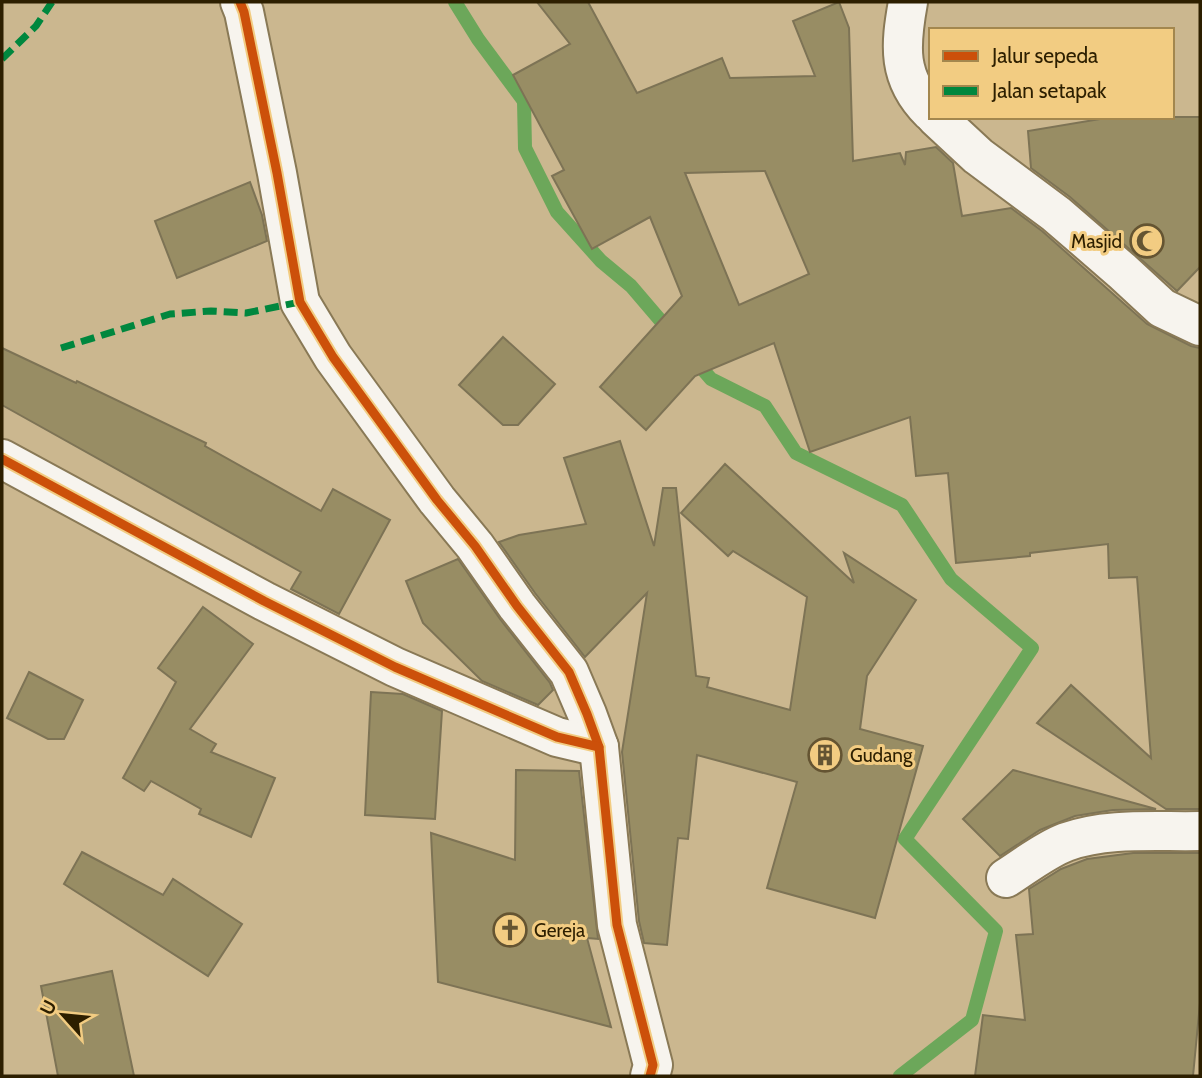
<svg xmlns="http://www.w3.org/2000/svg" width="1202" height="1078" viewBox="0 0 1202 1078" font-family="Cabin,sans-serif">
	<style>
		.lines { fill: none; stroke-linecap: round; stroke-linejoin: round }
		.stream { stroke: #6ca75a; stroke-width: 14 }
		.building { fill: #988d64; stroke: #7d7355; stroke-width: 2; fill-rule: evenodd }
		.minor-casing { stroke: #897956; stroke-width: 42 }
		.minor { stroke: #f7f4ee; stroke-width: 38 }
		.quiet { stroke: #00873e; stroke-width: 7; stroke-dasharray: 14 7; stroke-linecap: butt }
		.cycleway-casing { stroke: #f2cc82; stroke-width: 13 }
		.cycleway { stroke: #cc500a; stroke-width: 9 }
		.labels { text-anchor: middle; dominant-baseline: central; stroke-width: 6; stroke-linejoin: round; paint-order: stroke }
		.poi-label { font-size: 19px; fill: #2d1f00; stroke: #f2cc82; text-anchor: start }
	</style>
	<rect width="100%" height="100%" fill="#cbb78f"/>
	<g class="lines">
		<g class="stream">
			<path d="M 455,2 L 478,39 L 524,101 L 525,148 L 557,212 L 601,261 L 631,286 L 672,334"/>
			<path d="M 692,357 L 711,379 L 765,406 L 796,453 L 902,505 L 951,579 L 1032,648 L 905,839 L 996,931 L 972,1020 L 900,1076"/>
		</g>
	</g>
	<g class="building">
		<path d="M 537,2 L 588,2 L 637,93 L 722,58 L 730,78 L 815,76 L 793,21 L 839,2 L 849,28 L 853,161 L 900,153 L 905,165 L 906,152 L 936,147 L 953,163 L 962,216 L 1011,208 L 1042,231 L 1147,324 L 1191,346 L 1200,348 L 1200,809 L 1166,809 L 1037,723 L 1071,685 L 1151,758 L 1137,577 L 1109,578 L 1108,544 L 1030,553 L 1030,556 L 956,563 L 948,473 L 916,476 L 910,417 L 810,452 L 774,343 L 695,376 L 646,430 L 600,387 L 682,296 L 650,217 L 592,249 L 552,176 L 564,170 L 513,75 L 570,44 ZM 765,171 L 809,274 L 739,305 L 685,173 Z"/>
		<path d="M 1112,117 L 1200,117 L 1200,267 L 1177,291 L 1070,197 L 1031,168 L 1028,131 Z"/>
		<path d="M 250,182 L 262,215 L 267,241 L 177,278 L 155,221 Z"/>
		<path d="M 503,337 L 555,384 L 518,425 L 503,425 L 459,385 Z"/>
		<path d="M 2,348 L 76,383 L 77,381 L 206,443 L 205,446 L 321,511 L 333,489 L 390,520 L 339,614 L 291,589 L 301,572 L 2,405 Z"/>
		<path d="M 620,441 L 654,546 L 663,488 L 676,488 L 696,676 L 709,678 L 707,687 L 790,710 L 807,597 L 733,551 L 728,556 L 681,513 L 725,464 L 854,583 L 844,553 L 916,600 L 867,676 L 860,729 L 923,746 L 875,918 L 767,888 L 797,782 L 697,755 L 688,839 L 678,838 L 667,945 L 644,943 L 639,921 L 622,752 L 647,593 L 585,657 L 535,593 L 499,542 L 519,535 L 586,524 L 564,458 Z"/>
		<path d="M 458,559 L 500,619 L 550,683 L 553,690 L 538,705 L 482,681 L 423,623 L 406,581 Z"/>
		<path d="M 203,607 L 253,644 L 190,729 L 216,744 L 211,752 L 275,778 L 251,837 L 199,814 L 201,809 L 151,781 L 144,791 L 123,778 L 176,682 L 158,668 Z"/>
		<path d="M 29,672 L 83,700 L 64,739 L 48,739 L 7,718 Z"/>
		<path d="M 371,692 L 403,694 L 442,711 L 435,819 L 365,815 Z"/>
		<path d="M 516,770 L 579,771 L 598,939 L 587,938 L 611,1027 L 438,982 L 431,833 L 515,860 Z"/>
		<path d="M 1013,770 L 1156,809 L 1113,810 L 1075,816 L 1040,830 L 1000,856 L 963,819 Z"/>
		<path d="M 82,852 L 163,895 L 173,879 L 242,924 L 208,976 L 64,884 Z"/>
		<path d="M 1200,853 L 1200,1003 L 1193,1076 L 975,1076 L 983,1015 L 1025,1020 L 1016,935 L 1033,934 L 1029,889 L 1061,869 L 1087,859 L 1133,853 Z"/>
		<path d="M 112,971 L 134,1076 L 58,1076 L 41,986 Z"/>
	</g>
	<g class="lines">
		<defs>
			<g id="minor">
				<path d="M 240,2 L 244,12 L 277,173 L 300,302 L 333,357 L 437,500 L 475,546 L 517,606 L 569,672 L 587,714 L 599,747 L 617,925 L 653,1065 L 650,1076"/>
				<path d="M 908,2 C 900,46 897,78 931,112"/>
				<path d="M 936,117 L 978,156 L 1056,214 L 1122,271 L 1162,308 L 1200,326"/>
				<path d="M 2,459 L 264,601 L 395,667 L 557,737 L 599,747"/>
				<path d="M 1006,878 C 1025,866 1045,850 1066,842 C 1107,827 1157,832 1200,831"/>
			</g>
		</defs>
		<use href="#minor" class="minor-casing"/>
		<use href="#minor" class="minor"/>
		<g class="quiet">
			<path d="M 2,59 L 36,26 L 52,2"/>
			<path d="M 61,348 L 170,314 L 211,311 L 246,313 L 300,302"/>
		</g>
		<defs>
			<g id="cycleway">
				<path d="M 240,2 L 244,12 L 277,173 L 300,302 L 333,357 L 437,500 L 475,546 L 517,606 L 569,672 L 587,714 L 599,747 L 617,925 L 653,1065 L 650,1076"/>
				<path d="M 2,459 L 264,601 L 395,667 L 557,737 L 599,747"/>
			</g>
		</defs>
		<use href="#cycleway" class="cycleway-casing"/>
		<use href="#cycleway" class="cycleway"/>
	</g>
	<defs>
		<symbol id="mosque-ring" viewBox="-11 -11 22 22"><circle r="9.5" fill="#f2cc82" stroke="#645432" stroke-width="1.5"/><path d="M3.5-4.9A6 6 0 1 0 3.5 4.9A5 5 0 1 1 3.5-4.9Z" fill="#645432"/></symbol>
		<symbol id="building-ring" viewBox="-11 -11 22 22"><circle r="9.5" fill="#f2cc82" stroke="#645432" stroke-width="1.5"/><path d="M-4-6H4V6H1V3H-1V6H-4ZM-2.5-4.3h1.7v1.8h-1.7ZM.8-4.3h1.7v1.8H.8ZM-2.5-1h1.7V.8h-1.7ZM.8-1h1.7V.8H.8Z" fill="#645432"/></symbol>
		<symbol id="church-ring" viewBox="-11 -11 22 22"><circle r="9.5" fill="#f2cc82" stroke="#645432" stroke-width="1.5"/><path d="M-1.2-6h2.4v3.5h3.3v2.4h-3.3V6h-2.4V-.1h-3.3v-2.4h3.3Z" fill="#645432"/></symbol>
	</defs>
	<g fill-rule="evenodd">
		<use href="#mosque-ring" x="1128" y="222" width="38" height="38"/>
		<use href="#building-ring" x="806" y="736" width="38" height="38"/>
		<use href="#church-ring" x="491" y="911" width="38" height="38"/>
	</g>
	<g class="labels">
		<g class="poi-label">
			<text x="1122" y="241" text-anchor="end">Masjid</text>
			<text x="850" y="755">Gudang</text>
			<text x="534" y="930">Gereja</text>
		</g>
	</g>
	<rect width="1202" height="1078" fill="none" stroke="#2d1f00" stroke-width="7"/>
	<rect x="929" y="28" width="245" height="91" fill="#f2cc82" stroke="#a3874e" stroke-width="2"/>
	<rect x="943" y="51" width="35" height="10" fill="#cc500a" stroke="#a3874e" stroke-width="2"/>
	<text x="992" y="63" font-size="21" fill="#2d1f00">Jalur sepeda</text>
	<rect x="943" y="86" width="35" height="10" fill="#00873e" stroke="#a3874e" stroke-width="2"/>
	<text x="992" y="98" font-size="21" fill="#2d1f00">Jalan setapak</text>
	<g transform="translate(63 1015) rotate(297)" stroke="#f2cc82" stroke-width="5" paint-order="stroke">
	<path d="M0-5L12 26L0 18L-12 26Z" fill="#2d1f00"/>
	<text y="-10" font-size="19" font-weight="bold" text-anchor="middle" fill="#2d1f00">U</text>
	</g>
</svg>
